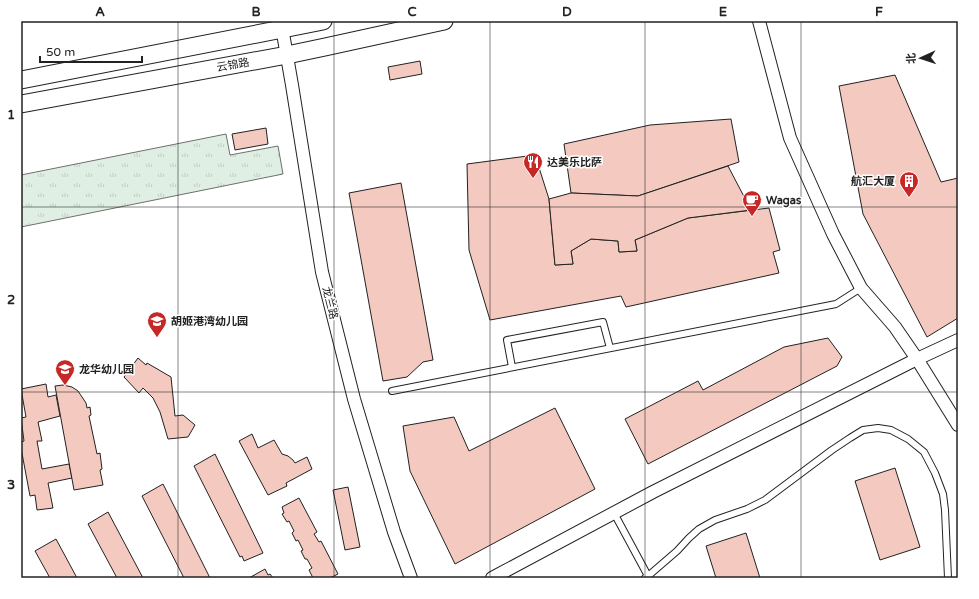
<svg xmlns="http://www.w3.org/2000/svg" width="979" height="599" viewBox="0 0 979 599" font-family="'Varela Round','Noto Sans SC',sans-serif">
	<style>
		.grass { fill: url(#grass-tufts); stroke: #6f6f6f }
		.building { fill: #f3c9c0; stroke: #222 }
		.lines { fill: none; stroke-linecap: round; stroke-linejoin: round }
		.service-casing { stroke: #222; stroke-width: 8 }
		.minor-casing { stroke: #222; stroke-width: 14 }
		.secondary-casing { stroke: #222; stroke-width: 19 }
		.service { stroke: #fff; stroke-width: 6 }
		.minor { stroke: #fff; stroke-width: 12 }
		.secondary { stroke: #fff; stroke-width: 17 }
		.grid { fill: none; stroke: #222; stroke-width: 1; stroke-opacity: 0.55 }
		.labels { text-anchor: middle; dominant-baseline: central; stroke-width: 3; stroke-linejoin: round; paint-order: stroke }
		.street-label { font-size: 11px; fill: #222; stroke: #fff }
		.poi-label { font-size: 11px; font-weight: bold; fill: #222; stroke: #fff; text-anchor: start }
		.neatline { fill: none; stroke: #222; stroke-width: 1.5 }
		.grid-label { font-size: 13px; text-anchor: middle; font-weight: bold; fill: #222 }
	</style>
	<defs>
		<pattern id="grass-tufts" width="24" height="20" patternUnits="userSpaceOnUse"><rect width="24" height="20" fill="#e0efe3"/><path d="M3 7l-1-3M5 7V3M7 7l1-3M15 17l-1-3M17 17v-4M19 17l1-3" fill="none" stroke="#c0cdc2"/></pattern>
	</defs>
	<rect width="100%" height="100%" fill="#fff"/>
	<path class="grass" d="M 226,134 L 230,155 L 278,146 L 283,174 L 21,227 L 21,175 Z"/>
	<g class="building">
		<path d="M 420,61 L 422,74 L 390,80 L 388,67 Z"/>
		<path d="M 895,75 L 941,182 L 958,178 L 958,318 L 927,337 L 863,214 L 839,86 Z"/>
		<path d="M 731,119 L 739,162 L 638,196 L 571,193 L 564,144 L 650,125 Z"/>
		<path d="M 266,128 L 268,144 L 235,150 L 232,134 Z"/>
		<path d="M 535,155 L 549,199 L 555,265 L 573,264 L 571,251 L 591,239 L 618,241 L 619,252 L 637,251 L 635,240 L 688,218 L 769,208 L 780,250 L 773,252 L 779,273 L 626,307 L 621,296 L 490,320 L 469,250 L 467,164 Z"/>
		<path d="M 728,166 L 751,210 L 688,218 L 635,240 L 637,251 L 619,252 L 618,241 L 591,239 L 571,251 L 573,264 L 555,265 L 549,199 L 571,193 L 638,196 Z"/>
		<path d="M 401,183 L 433,360 L 423,362 L 407,377 L 383,381 L 349,193 Z"/>
		<path d="M 828,338 L 842,357 L 837,366 L 648,464 L 625,419 L 698,381 L 703,390 L 784,347 Z"/>
		<path d="M 138,358 L 146,365 L 147,363 L 171,377 L 175,416 L 183,415 L 195,425 L 188,437 L 168,439 L 160,412 L 153,398 L 143,388 L 139,393 L 124,377 Z"/>
		<path d="M 46,384 L 48,397 L 56,395 L 60,416 L 38,422 L 42,441 L 37,441 L 42,469 L 69,464 L 72,478 L 48,483 L 53,508 L 37,510 L 35,495 L 30,496 L 21,448 L 21,442 L 24,441 L 21,418 L 26,417 L 21,389 Z"/>
		<path d="M 63,385 L 72,387 L 78,391 L 86,403 L 87,408 L 90,407 L 91,415 L 89,416 L 97,454 L 100,453 L 102,469 L 100,470 L 103,485 L 74,490 L 55,386 Z"/>
		<path d="M 555,408 L 595,489 L 455,564 L 410,471 L 403,426 L 454,417 L 469,451 Z"/>
		<path d="M 252,434 L 258,448 L 274,440 L 282,454 L 288,456 L 293,460 L 295,463 L 307,457 L 312,469 L 286,483 L 287,486 L 268,495 L 239,441 Z"/>
		<path d="M 215,454 L 263,553 L 244,561 L 242,556 L 240,557 L 194,466 Z"/>
		<path d="M 895,468 L 920,547 L 880,560 L 855,481 Z"/>
		<path d="M 163,484 L 210,578 L 184,578 L 142,496 Z"/>
		<path d="M 348,487 L 360,547 L 345,550 L 333,490 Z"/>
		<path d="M 299,498 L 317,532 L 314,534 L 319,542 L 321,541 L 338,574 L 330,578 L 313,578 L 309,570 L 312,568 L 307,559 L 305,559 L 301,551 L 303,550 L 298,540 L 296,541 L 292,533 L 294,531 L 289,521 L 287,522 L 282,514 L 284,513 L 282,507 Z"/>
		<path d="M 108,512 L 143,578 L 117,578 L 88,524 Z"/>
		<path d="M 746,533 L 760,578 L 716,578 L 706,546 Z"/>
		<path d="M 56,539 L 77,578 L 50,578 L 35,551 Z"/>
		<path d="M 265,569 L 268,575 L 270,574 L 273,578 L 249,578 Z"/>
	</g>
	<g class="lines">
		<defs>
			<g id="service">
				<path d="M 512,367 L 507,340 L 603,322 L 610,348"/>
				<path d="M 392,391 L 836,304 L 861,288"/>
				<path d="M 614,513 L 648,576"/>
				<path d="M 645,578 L 648,576 L 677,551 L 689,538 L 699,529 L 715,520 L 747,509 L 765,500 L 832,450 L 850,438 L 863,430 L 878,428 L 891,430 L 908,439 L 924,452 L 935,473 L 943,494 L 945,510 L 948,578"/>
			</g>
			<g id="minor">
				<path d="M 759,21 L 790,138 L 833,234 L 861,288 L 895,327 L 917,359 L 958,425"/>
				<path d="M 281,22 L 292,85 L 322,272 L 354,399 L 394,532 L 411,578"/>
				<path d="M 492,578 L 653,492 L 917,359 L 958,340"/>
			</g>
			<g id="secondary">
				<path d="M 21,80 L 323,21"/>
				<path d="M 21,104 L 287,55 L 325,47 L 444,21"/>
			</g>
		</defs>
		<use href="#service" class="service-casing"/>
		<use href="#minor" class="minor-casing"/>
		<use href="#secondary" class="secondary-casing"/>
		<use href="#service" class="service"/>
		<use href="#minor" class="minor"/>
		<use href="#secondary" class="secondary"/>
	</g>
	<path class="grid" d="M 178,21 L 178,578M 334,21 L 334,578M 490,21 L 490,578M 645,21 L 645,578M 801,21 L 801,578M 21,207 L 958,207M 21,392 L 958,392"/>
	<defs>
		<symbol id="restaurant-pin" viewBox="-11 -11 22 30"><path d="M0 17L-7.5 6A9.5 9.5 0 1 1 7.5 6Z" fill="#c62828" stroke="#fff"/><path d="M-5-6h1v4h1v-4h1v4h1v-4h1v5L-1.5 .5V6h-2V.5L-5-1ZM5-6V6H3V1.5H1.5Q1.5-4 5-6Z" fill="#fff"/></symbol>
		<symbol id="building-pin" viewBox="-11 -11 22 30"><path d="M0 17L-7.5 6A9.5 9.5 0 1 1 7.5 6Z" fill="#c62828" stroke="#fff"/><path d="M-4-6H4V6H1V3H-1V6H-4ZM-2.5-4.3h1.7v1.8h-1.7ZM.8-4.3h1.7v1.8H.8ZM-2.5-1h1.7V.8h-1.7ZM.8-1h1.7V.8H.8Z" fill="#fff"/></symbol>
		<symbol id="cafe-pin" viewBox="-11 -11 22 30"><path d="M0 17L-7.5 6A9.5 9.5 0 1 1 7.5 6Z" fill="#c62828" stroke="#fff"/><path d="M-5.5-4.5H6V0H3Q3 3.5 0 3.5H-2.5Q-5.5 3.5-5.5 0ZM3-3.2v2h1.7v-2ZM-6 4.5H4V6H-6Z" fill="#fff"/></symbol>
		<symbol id="school-pin" viewBox="-11 -11 22 30"><path d="M0 17L-7.5 6A9.5 9.5 0 1 1 7.5 6Z" fill="#c62828" stroke="#fff"/><path d="M0-5L7-2L0 1L-7-2ZM-4 1L0 2.5L4 1V4Q0 6-4 4Z" fill="#fff"/></symbol>
	</defs>
	<g fill-rule="evenodd">
		<use href="#restaurant-pin" x="522" y="151" width="22" height="30"/>
		<use href="#building-pin" x="898" y="170" width="22" height="30"/>
		<use href="#cafe-pin" x="741" y="189" width="22" height="30"/>
		<use href="#school-pin" x="146" y="310" width="22" height="30"/>
		<use href="#school-pin" x="54" y="358" width="22" height="30"/>
	</g>
	<g class="labels">
		<g class="street-label">
			<text transform="translate(233 65) rotate(-10)">云锦路</text>
			<text transform="translate(330 303) rotate(76)">龙兰路</text>
		</g>
		<g class="poi-label">
			<text x="547" y="162">达美乐比萨</text>
			<text x="895" y="181" text-anchor="end">航汇大厦</text>
			<text x="766" y="200">Wagas</text>
			<text x="171" y="321">胡姬港湾幼儿园</text>
			<text x="79" y="369">龙华幼儿园</text>
		</g>
	</g>
	<rect width="979" height="599" fill="none" stroke="#ffffff" stroke-width="44"/>
	<g transform="translate(921 58) rotate(267)" stroke="#ffffff" stroke-width="3" paint-order="stroke">
	<path d="M0-3L7 15L0 10L-7 15Z" fill="#222222"/>
	<text y="-6" font-size="11" font-weight="bold" text-anchor="middle" fill="#222222">北</text>
	</g>
	<path d="M40 56v6h102v-6" fill="none" stroke="#222222" stroke-width="2"/>
	<text x="46" y="56" font-size="12" fill="#222222" stroke="#ffffff" stroke-width="3" paint-order="stroke">50 m</text>
	<rect x="22" y="22" width="935" height="555" class="neatline"/>
	<g class="grid-label">
		<text x="100" y="16">A</text>
		<text x="256" y="16">B</text>
		<text x="412" y="16">C</text>
		<text x="567" y="16">D</text>
		<text x="723" y="16">E</text>
		<text x="879" y="16">F</text>
		<text x="11" y="119">1</text>
		<text x="11" y="304">2</text>
		<text x="11" y="489">3</text>
	</g>
</svg>
